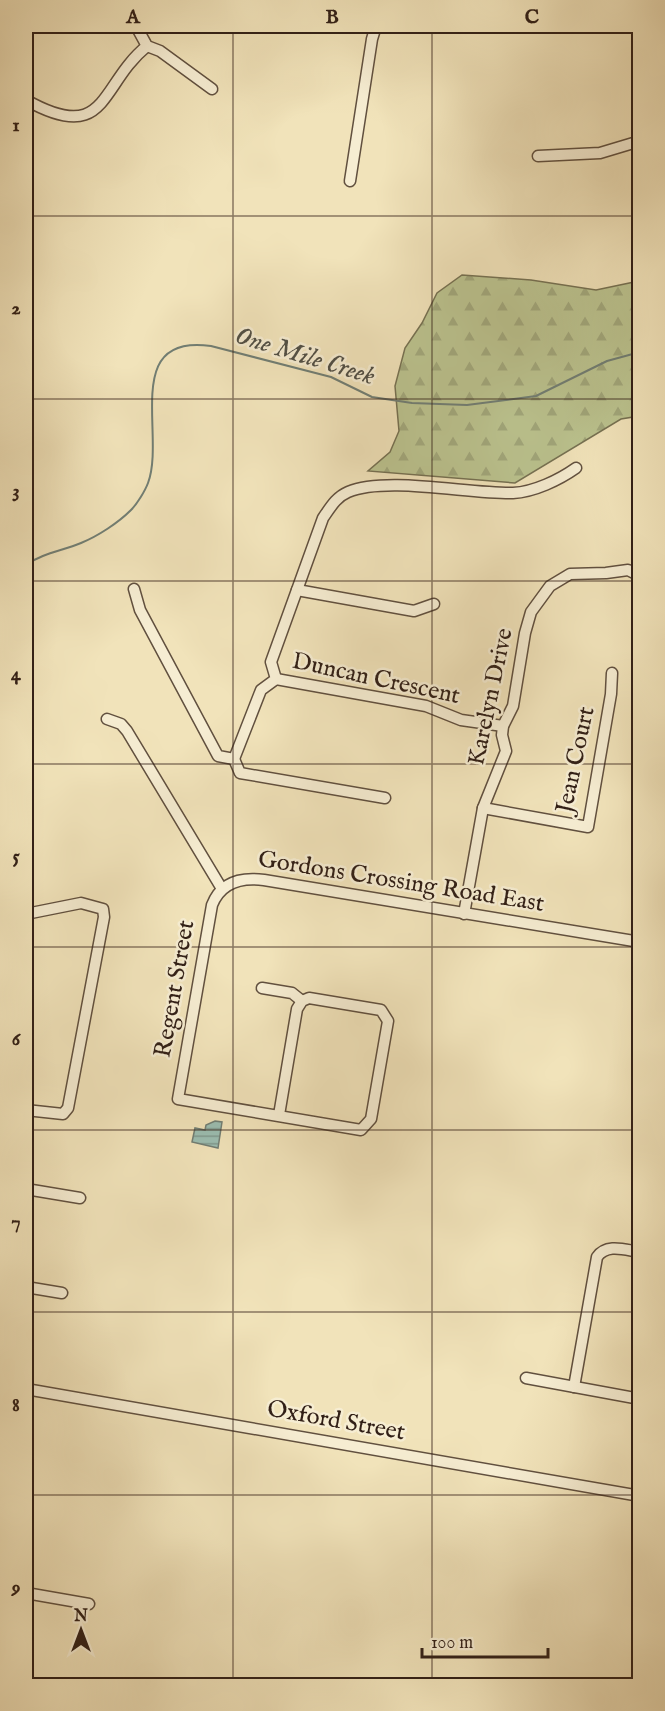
<svg xmlns="http://www.w3.org/2000/svg" width="665" height="1711" viewBox="0 0 665 1711" font-family="'IM FELL English',serif">
	<style>
		.forest { fill: url(#forest-firs); stroke: #767152; stroke-width: 1.5 }
		.water { fill: url(#water-rules); stroke: #717e74; stroke-width: 1.5 }
		.lines { fill: none; stroke-linecap: round; stroke-linejoin: round }
		.stream { stroke: #717e74; stroke-width: 2 }
		.street-casing { stroke: #61503f; stroke-width: 13 }
		.street { stroke: #f6edd2; stroke-width: 10 }
		.grid { fill: none; stroke: #311f16; stroke-width: 1.5; stroke-opacity: 0.55 }
		.labels { text-anchor: middle; dominant-baseline: central; stroke-width: 5; stroke-linejoin: round; paint-order: stroke }
		.street-label { font-size: 24px; fill: #311f16; stroke: #f6edd2 }
		.water-label { font-size: 26px; font-style: italic; fill: #514f45; stroke: #f6edd2 }
		.neatline { fill: none; stroke: #311f16; stroke-width: 2 }
		.grid-label { font-size: 20px; text-anchor: middle; font-weight: bold; fill: #311f16 }
	</style>
	<defs>
		<pattern id="forest-firs" width="22" height="20" patternUnits="userSpaceOnUse" patternTransform="scale(1.5)"><rect width="22" height="20" fill="#bbc38f"/><path d="M5 1l3.5 6h-7zM16 11l3.5 6h-7z" fill="#a1a77b"/></pattern>
		<pattern id="water-rules" width="6" height="5" patternUnits="userSpaceOnUse" patternTransform="scale(1.5)"><rect width="6" height="5" fill="#9bbeb2"/><path d="M0 2.5h6" fill="none" stroke="#7f9a90"/></pattern>
	</defs>
	<rect width="100%" height="100%" fill="#f1e3ba"/>
	<filter id="stains"><feTurbulence type="fractalNoise" baseFrequency=".00333" numOctaves="4"/><feColorMatrix values="0 0 0 0 .2 0 0 0 0 .09 0 0 0 0 .02 0 0 0 .5 -.17"/></filter>
	<radialGradient id="worn" r=".72"><stop offset=".6" stop-color="#630" stop-opacity="0"/><stop offset="1" stop-color="#630" stop-opacity=".3"/></radialGradient>
	<path class="forest" d="M 462,275 L 531,280 L 596,290 L 639,281 L 639,416 L 621,419 L 515,483 L 368,471 L 390,452 L 399,431 L 395,386 L 405,348 L 422,323 L 437,293 Z"/>
	<path class="water" d="M 215,1121 L 222,1122 L 218,1148 L 192,1142 L 195,1128 L 205,1130 L 206,1125 Z"/>
	<g class="lines">
		<g class="stream">
			<path d="M 26,565 C 43,553 62,551 81,543 C 98,536 118,523 131,510 C 137,504 145,491 148,483 C 166,435 121,333 211,346 L 331,377 L 372,397 L 412,403 L 467,405 L 536,396 L 607,361 L 640,352"/>
			<path d="M 26,633 L 32,667 L 26,690"/>
		</g>
		<defs>
			<g id="street">
				<path d="M 136,26 L 147,46 L 160,51 L 212,89"/>
				<path d="M 26,100 C 108,146 99,85 147,46"/>
				<path d="M 538,156 L 600,153 L 640,141"/>
				<path d="M 350,181 L 372,39 L 376,26"/>
				<path d="M 134,589 L 140,610 L 218,756 L 234,759"/>
				<path d="M 297,590 L 414,611 L 434,604"/>
				<path d="M 276,679 L 426,706 L 461,720 L 503,726"/>
				<path d="M 107,719 L 121,724 L 127,731 L 222,889"/>
				<path d="M 234,759 L 261,690 L 276,679 L 271,662 L 323,518 C 330,508 336,497 348,492 C 387,476 468,494 513,493 C 534,492 559,480 576,468"/>
				<path d="M 234,759 L 240,773 L 385,798"/>
				<path d="M 483,808 L 588,827 L 611,694 L 612,673"/>
				<path d="M 26,914 L 81,903 L 103,909 L 104,917 L 68,1108 L 63,1114 L 26,1110"/>
				<path d="M 464,914 L 483,808 L 506,751 L 502,735 L 503,726 L 513,706 L 525,633 L 531,612 L 550,586 L 570,574 L 606,573 L 628,570 L 640,576"/>
				<path d="M 262,988 L 292,993 L 302,1001"/>
				<path d="M 279,1115 L 297,1009 L 302,1001 L 309,998 L 381,1010 L 388,1021 L 371,1119 L 361,1130 L 178,1099 L 212,905 C 221,882 241,877 264,880 L 640,942"/>
				<path d="M 26,1189 L 80,1198"/>
				<path d="M 26,1287 L 62,1293"/>
				<path d="M 526,1378 L 640,1399"/>
				<path d="M 574,1387 L 597,1257 C 607,1243 625,1250 640,1252"/>
				<path d="M 26,1389 L 640,1496"/>
				<path d="M 26,1593 L 89,1604"/>
			</g>
		</defs>
		<use href="#street" class="street-casing"/>
		<use href="#street" class="street"/>
	</g>
	<path class="grid" d="M 233,26 L 233,1686M 432,26 L 432,1686M 26,216 L 640,216M 26,399 L 640,399M 26,581 L 640,581M 26,764 L 640,764M 26,947 L 640,947M 26,1130 L 640,1130M 26,1312 L 640,1312M 26,1495 L 640,1495"/>
	<g class="labels">
		<g class="street-label">
			<text transform="translate(376 679) rotate(12)">Duncan Crescent</text>
			<text transform="translate(491 697) rotate(-78)">Karelyn Drive</text>
			<text transform="translate(576 760) rotate(-78)">Jean Court</text>
			<text transform="translate(401 882) rotate(9)">Gordons Crossing Road East</text>
			<text transform="translate(175 989) rotate(-80)">Regent Street</text>
			<text transform="translate(336 1421) rotate(10)">Oxford Street</text>
		</g>
		<g class="water-label">
			<text transform="translate(305 356) rotate(17)">One Mile Creek</text>
		</g>
	</g>
	<rect width="665" height="1711" fill="none" stroke="#f1e3ba" stroke-width="66"/>
	<g transform="translate(81 1630)" stroke="#f6edd2" stroke-width="4.5" paint-order="stroke">
	<path d="M0-4.5L10 22L0 15L-10 22Z" fill="#311f16"/>
	<text y="-9" font-size="16" font-weight="bold" text-anchor="middle" fill="#311f16">N</text>
	</g>
	<path d="M422 1648v9h126v-9" fill="none" stroke="#311f16" stroke-width="3"/>
	<text x="431" y="1648" font-size="18" fill="#311f16" stroke="#f6edd2" stroke-width="4.5" paint-order="stroke">100 m</text>
	<rect x="33" y="33" width="599" height="1645" class="neatline"/>
	<g class="grid-label">
		<text x="133" y="23">A</text>
		<text x="332" y="23">B</text>
		<text x="532" y="23">C</text>
		<text x="16" y="131">1</text>
		<text x="16" y="314">2</text>
		<text x="16" y="497">3</text>
		<text x="16" y="680">4</text>
		<text x="16" y="862">5</text>
		<text x="16" y="1045">6</text>
		<text x="16" y="1228">7</text>
		<text x="16" y="1411">8</text>
		<text x="16" y="1593">9</text>
	</g>
	<rect width="100%" height="100%" filter="url(#stains)"/>
	<rect width="100%" height="100%" fill="url(#worn)"/>
</svg>
